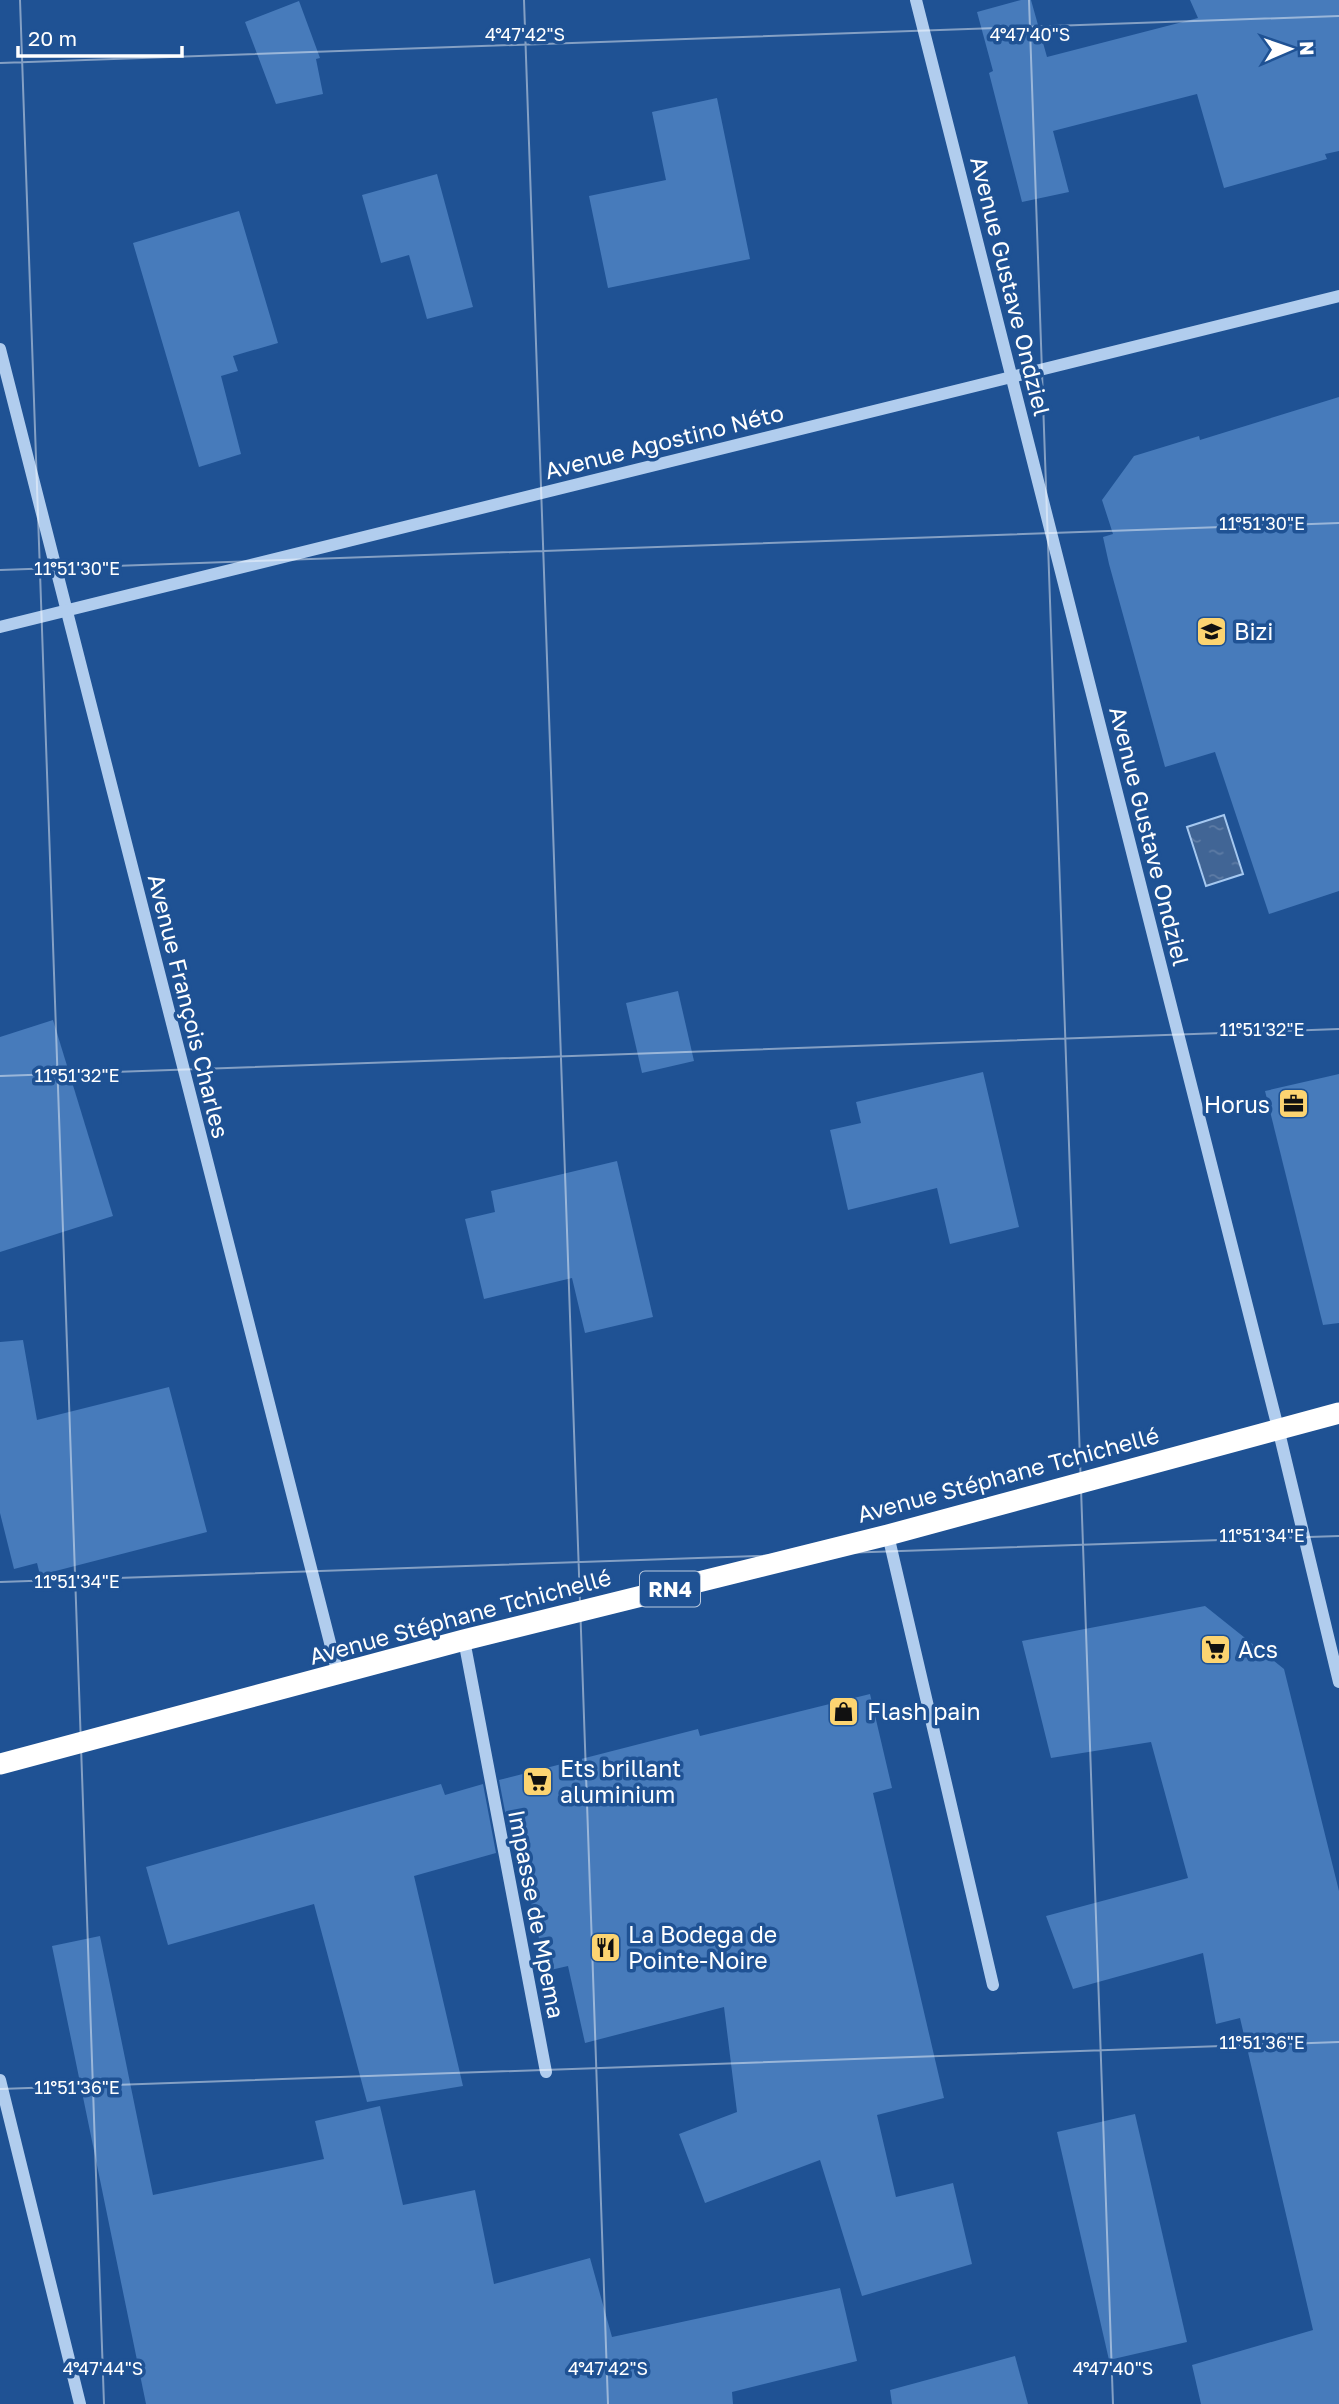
<svg xmlns="http://www.w3.org/2000/svg" width="1339" height="2404" viewBox="0 0 1339 2404" font-family="'Golos Text',sans-serif">
	<style>
		.water { fill: url(#water-ripples); stroke: #a5c8f0; stroke-width: 2 }
		.building { fill: #477bbb }
		.lines { fill: none; stroke-linecap: round; stroke-linejoin: round }
		.minor { stroke: #b1cdee; stroke-width: 12 }
		.highway { stroke: #fff; stroke-width: 21 }
		.ticks { fill: none; stroke: #fff; stroke-width: 2; stroke-opacity: 0.45 }
		.labels { text-anchor: middle; dominant-baseline: central; stroke-width: 7; stroke-linejoin: round; paint-order: stroke }
		.shield { fill: #1f5294; stroke: #bccbdf; stroke-width: 2 }
		.shield-label { font-size: 21px; font-weight: bold; fill: #fff }
		.street-label { font-size: 23px; fill: #fff; stroke: #1f5294 }
		.poi-label { font-size: 23px; fill: #fff; stroke: #1f5294; text-anchor: start }
		.ticks-label { font-size: 18px; text-anchor: middle; fill: #fff; stroke: #1f5294; stroke-width: 7; stroke-linejoin: round; paint-order: stroke }
	</style>
	<defs>
		<pattern id="water-ripples" width="26" height="14" patternUnits="userSpaceOnUse" patternTransform="scale(1.75)"><rect width="26" height="14" fill="#416595"/><path d="M2 4q2-2 4 0t4 0M15 11q2-2 4 0t4 0" fill="none" stroke="#5e7ca5"/></pattern>
	</defs>
	<rect width="100%" height="100%" fill="#1f5294"/>
	<path class="water" d="M 1224,815 L 1243,874 L 1206,886 L 1187,827 Z"/>
	<g class="building">
		<path d="M 1021,0 L 1031,0 L 1047,57 L 1198,18 L 1190,0 L 1339,0 L 1339,151 L 1325,154 L 1327,159 L 1224,188 L 1197,94 L 1053,131 L 1069,192 L 1022,202 L 989,73 L 993,71 L 977,12 Z"/>
		<path d="M 299,1 L 320,58 L 316,59 L 323,94 L 276,104 L 245,22 Z"/>
		<path d="M 717,98 L 750,259 L 608,288 L 589,196 L 666,180 L 652,112 Z"/>
		<path d="M 437,174 L 473,307 L 427,319 L 409,255 L 381,263 L 362,195 Z"/>
		<path d="M 239,211 L 278,343 L 233,356 L 238,371 L 221,376 L 241,454 L 199,467 L 133,243 Z"/>
		<path d="M 1339,397 L 1339,891 L 1269,914 L 1215,752 L 1165,767 L 1109,564 L 1103,537 L 1113,534 L 1102,500 L 1134,456 L 1199,436 L 1200,440 Z"/>
		<path d="M 678,991 L 694,1061 L 642,1073 L 626,1003 Z"/>
		<path d="M 53,1020 L 113,1216 L 0,1252 L 0,1037 Z"/>
		<path d="M 983,1072 L 1019,1227 L 950,1244 L 937,1188 L 848,1210 L 830,1130 L 861,1123 L 856,1102 Z"/>
		<path d="M 1339,1074 L 1339,1323 L 1323,1325 L 1265,1091 Z"/>
		<path d="M 617,1161 L 653,1317 L 585,1333 L 572,1278 L 484,1299 L 465,1219 L 495,1212 L 491,1191 Z"/>
		<path d="M 23,1340 L 37,1420 L 169,1387 L 207,1532 L 40,1575 L 37,1563 L 14,1569 L 0,1513 L 0,1342 Z"/>
		<path d="M 1205,1606 L 1284,1669 L 1339,1891 L 1339,2404 L 1201,2404 L 1192,2365 L 1313,2330 L 1240,2018 L 1216,2024 L 1203,1953 L 1073,1989 L 1046,1916 L 1188,1878 L 1151,1742 L 1051,1758 L 1022,1641 Z"/>
		<path d="M 870,1694 L 892,1788 L 873,1793 L 944,2098 L 877,2115 L 896,2197 L 953,2183 L 972,2264 L 862,2296 L 820,2160 L 705,2203 L 679,2134 L 737,2112 L 724,2007 L 585,2043 L 568,1966 L 546,1971 L 519,1846 L 512,1848 L 499,1780 L 698,1729 L 700,1736 Z"/>
		<path d="M 441,1784 L 445,1795 L 483,1784 L 496,1853 L 414,1876 L 463,2086 L 367,2102 L 314,1904 L 168,1945 L 146,1867 Z"/>
		<path d="M 100,1936 L 153,2195 L 324,2159 L 315,2121 L 380,2106 L 403,2205 L 475,2190 L 494,2284 L 590,2258 L 612,2337 L 840,2288 L 857,2361 L 732,2392 L 733,2404 L 146,2404 L 52,1946 Z"/>
		<path d="M 1135,2114 L 1187,2342 L 1109,2360 L 1057,2132 Z"/>
		<path d="M 1015,2356 L 1028,2404 L 892,2404 L 890,2390 Z"/>
	</g>
	<g class="lines">
		<g class="minor">
			<path d="M 916,0 L 1278,1428 L 1339,1682"/>
			<path d="M 0,349 L 338,1674"/>
			<path d="M 0,627 L 1339,296"/>
			<path d="M 888,1535 L 993,1985"/>
			<path d="M 464,1640 L 546,2072"/>
			<path d="M 0,2080 L 80,2404"/>
		</g>
		<path class="highway" d="M 0,1764 L 464,1640 L 888,1535 L 1339,1413"/>
	</g>
	<path class="ticks" d="M 20,0 L 104,2404M 524,0 L 608,2404M 1029,0 L 1113,2404M 0,63 L 1339,16M 0,570 L 1339,523M 0,1076 L 1339,1029M 0,1582 L 1339,1536M 0,2089 L 1339,2042"/>
	<defs>
		<symbol id="school-square" viewBox="-11 -11 22 22"><rect x="-9" y="-9" width="18" height="18" rx="4" fill="#fcd471" stroke="#1f5294"/><path d="M0-5L7-2L0 1L-7-2ZM-4 1L0 2.5L4 1V4Q0 6-4 4Z" fill="#111"/></symbol>
		<symbol id="office-square" viewBox="-11 -11 22 22"><rect x="-9" y="-9" width="18" height="18" rx="4" fill="#fcd471" stroke="#1f5294"/><path d="M-6-3h4V-5.5h4V-3h4V5H-6ZM-1-4.5V-3h2v-1.5ZM-6 0V1H6V0Z" fill="#111"/></symbol>
		<symbol id="supermarket-square" viewBox="-11 -11 22 22"><rect x="-9" y="-9" width="18" height="18" rx="4" fill="#fcd471" stroke="#1f5294"/><path d="M-6-5.5h2.5l.6 2H6L4.5 2H-2.5L-4.4-4H-6ZM-1.5 3.2a1.3 1.3 0 1 0 .1 0ZM3 3.2a1.3 1.3 0 1 0 .1 0Z" fill="#111"/></symbol>
		<symbol id="shop-square" viewBox="-11 -11 22 22"><rect x="-9" y="-9" width="18" height="18" rx="4" fill="#fcd471" stroke="#1f5294"/><path d="M-5-2.5h2.3a2.7 3.5 0 0 1 5.4 0H5L5.5 6h-11ZM-1.5-2.5h3a1.5 2.3 0 0 0-3 0Z" fill="#111"/></symbol>
		<symbol id="restaurant-square" viewBox="-11 -11 22 22"><rect x="-9" y="-9" width="18" height="18" rx="4" fill="#fcd471" stroke="#1f5294"/><path d="M-5-6h1v4h1v-4h1v4h1v-4h1v5L-1.5 .5V6h-2V.5L-5-1ZM5-6V6H3V1.5H1.5Q1.5-4 5-6Z" fill="#111"/></symbol>
	</defs>
	<g fill-rule="evenodd">
		<use href="#school-square" x="1194" y="614" width="35" height="35"/>
		<use href="#office-square" x="1276" y="1086" width="35" height="35"/>
		<use href="#supermarket-square" x="1198" y="1632" width="35" height="35"/>
		<use href="#shop-square" x="826" y="1694" width="35" height="35"/>
		<use href="#supermarket-square" x="520" y="1764" width="35" height="35"/>
		<use href="#restaurant-square" x="588" y="1930" width="35" height="35"/>
	</g>
	<g class="labels">
		<rect class="shield" x="640" y="1571.5" width="60" height="35" rx="5"/>
		<g class="shield-label">
			<text x="670" y="1589">RN4</text>
		</g>
		<g class="street-label">
			<text transform="translate(1011 286) rotate(76)">Avenue Gustave Ondziel</text>
			<text transform="translate(664 441) rotate(-14)">Avenue Agostino Néto</text>
			<text transform="translate(1150 836) rotate(76)">Avenue Gustave Ondziel</text>
			<text transform="translate(189 1006) rotate(76)">Avenue François Charles</text>
			<text transform="translate(1008 1474) rotate(-15)">Avenue Stéphane Tchichellé</text>
			<text transform="translate(460 1616) rotate(-15)">Avenue Stéphane Tchichellé</text>
			<text transform="translate(537 1914) rotate(79)">Impasse de Mpema</text>
		</g>
		<g class="poi-label">
			<text x="1234" y="631">Bizi</text>
			<text x="1270" y="1104" text-anchor="end">Horus</text>
			<text x="1238" y="1649">Acs</text>
			<text x="867" y="1711">Flash pain</text>
			<text x="560" y="1768">Ets brillant<tspan x="560" dy="26">aluminium</tspan></text>
			<text x="628" y="1934">La Bodega de<tspan x="628" dy="26">Pointe-Noire</tspan></text>
		</g>
	</g>
	<g class="ticks-label">
		<text x="525" y="41">4°47'42"S</text>
		<text x="1030" y="41">4°47'40"S</text>
		<text x="1262" y="530">11°51'30"E</text>
		<text x="77" y="575">11°51'30"E</text>
		<text x="1262" y="1036">11°51'32"E</text>
		<text x="77" y="1082">11°51'32"E</text>
		<text x="1262" y="1542">11°51'34"E</text>
		<text x="77" y="1588">11°51'34"E</text>
		<text x="1262" y="2049">11°51'36"E</text>
		<text x="77" y="2094">11°51'36"E</text>
		<text x="103" y="2375">4°47'44"S</text>
		<text x="608" y="2375">4°47'42"S</text>
		<text x="1113" y="2375">4°47'40"S</text>
	</g>
	<g transform="translate(1290 49) rotate(88)" stroke="#1f5294" stroke-width="5" paint-order="stroke">
	<path d="M0-5L12 26L0 18L-12 26Z" fill="#ffffff"/>
	<text y="-10" font-size="19" font-weight="bold" text-anchor="middle" fill="#ffffff">N</text>
	</g>
	<path d="M18 46v10h164v-10" fill="none" stroke="#ffffff" stroke-width="3.5"/>
	<text x="28" y="46" font-size="21" fill="#ffffff" stroke="#1f5294" stroke-width="5" paint-order="stroke">20 m</text>
</svg>
